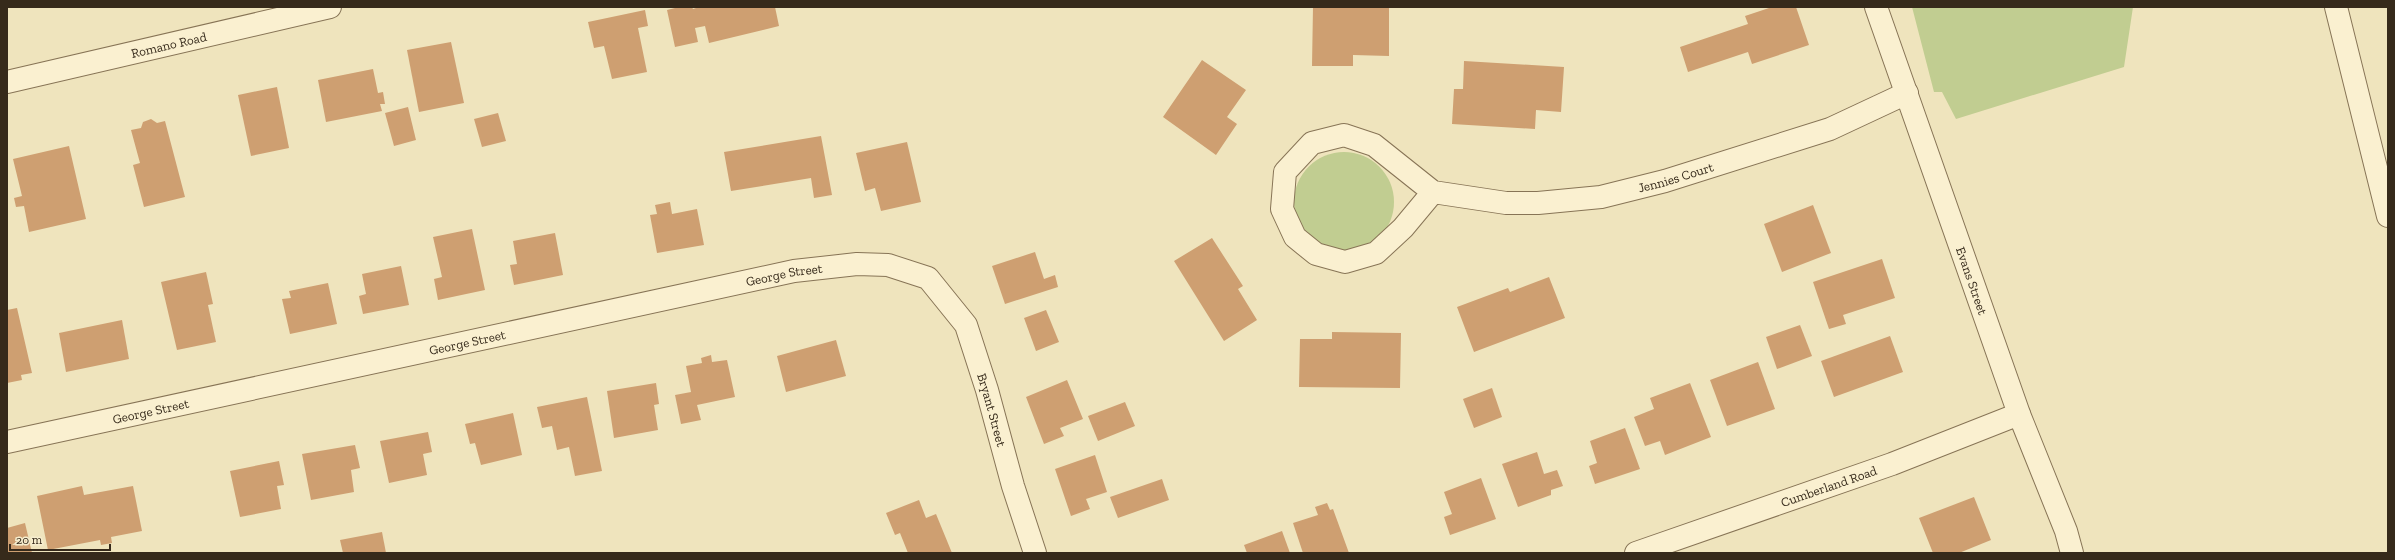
<svg xmlns="http://www.w3.org/2000/svg" width="2395" height="560" viewBox="0 0 2395 560" font-family="'Zilla Slab',serif">
	<style>
		.green { fill: #c1cd91 }
		.building { fill: #ce9f71 }
		.lines { fill: none; stroke-linecap: round; stroke-linejoin: round }
		.minor-casing { stroke: #877456; stroke-width: 24 }
		.minor { stroke: #faf0d0; stroke-width: 22 }
		.labels { text-anchor: middle; dominant-baseline: central; stroke-width: 3.5; stroke-linejoin: round; paint-order: stroke }
		.street-label { font-size: 13px; fill: #362a1b; stroke: #f6edcd }
	</style>
	<rect width="100%" height="100%" fill="#efe4bd"/>
	<g class="green">
		<path d="M 1912,7 L 2133,7 L 2124,67 L 1956,119 L 1942,92 L 1934,92 Z"/>
		<circle cx="1344" cy="202" r="50"/>
	</g>
	<g class="building">
		<path d="M 679,7 L 692,7 L 693,9 L 699,7 L 775,7 L 779,26 L 709,43 L 705,26 L 695,28 L 698,42 L 675,47 L 667,10 Z"/>
		<path d="M 1313,7 L 1389,8 L 1389,56 L 1353,55 L 1353,66 L 1312,66 Z"/>
		<path d="M 1772,7 L 1796,7 L 1809,45 L 1752,64 L 1748,52 L 1688,72 L 1680,47 L 1748,24 L 1745,16 Z"/>
		<path d="M 645,10 L 648,26 L 638,28 L 647,72 L 612,79 L 604,46 L 594,48 L 588,22 Z"/>
		<path d="M 451,42 L 464,103 L 419,112 L 407,50 Z"/>
		<path d="M 1202,60 L 1246,90 L 1227,117 L 1237,124 L 1216,155 L 1163,117 Z"/>
		<path d="M 1464,61 L 1564,67 L 1561,112 L 1536,110 L 1535,129 L 1452,124 L 1454,89 L 1463,89 Z"/>
		<path d="M 373,69 L 378,93 L 383,92 L 385,104 L 380,104 L 382,111 L 326,122 L 318,80 Z"/>
		<path d="M 277,87 L 289,148 L 251,156 L 238,95 Z"/>
		<path d="M 408,107 L 416,140 L 394,146 L 385,113 Z"/>
		<path d="M 498,113 L 506,141 L 482,147 L 474,119 Z"/>
		<path d="M 151,119 L 157,123 L 165,121 L 185,197 L 144,207 L 133,165 L 140,163 L 131,130 L 141,128 L 143,122 Z"/>
		<path d="M 821,136 L 832,195 L 814,198 L 811,178 L 731,191 L 724,152 Z"/>
		<path d="M 907,142 L 921,202 L 881,211 L 875,188 L 865,191 L 856,153 Z"/>
		<path d="M 69,146 L 86,219 L 29,232 L 24,206 L 16,207 L 14,198 L 22,196 L 13,159 Z"/>
		<path d="M 670,202 L 672,214 L 697,209 L 704,245 L 657,253 L 650,215 L 657,214 L 655,205 Z"/>
		<path d="M 1813,205 L 1831,253 L 1782,272 L 1764,224 Z"/>
		<path d="M 472,229 L 485,290 L 438,300 L 434,279 L 442,277 L 433,237 Z"/>
		<path d="M 555,233 L 563,275 L 514,285 L 510,265 L 517,264 L 513,241 Z"/>
		<path d="M 1212,238 L 1243,286 L 1238,289 L 1257,320 L 1224,341 L 1174,261 Z"/>
		<path d="M 1035,252 L 1044,279 L 1055,275 L 1058,287 L 1005,304 L 992,266 Z"/>
		<path d="M 1882,259 L 1895,298 L 1843,315 L 1846,324 L 1829,329 L 1813,282 Z"/>
		<path d="M 401,266 L 409,305 L 363,314 L 359,296 L 366,294 L 362,274 Z"/>
		<path d="M 206,272 L 213,304 L 208,305 L 216,342 L 177,350 L 161,282 Z"/>
		<path d="M 1549,277 L 1565,318 L 1474,352 L 1457,307 L 1508,288 L 1510,292 Z"/>
		<path d="M 328,283 L 337,324 L 290,334 L 282,299 L 291,298 L 289,291 Z"/>
		<path d="M 17,308 L 32,373 L 21,375 L 22,380 L 7,383 L 7,310 Z"/>
		<path d="M 1046,310 L 1059,342 L 1036,351 L 1024,318 Z"/>
		<path d="M 122,320 L 129,359 L 66,372 L 59,333 Z"/>
		<path d="M 1800,325 L 1812,356 L 1777,369 L 1766,337 Z"/>
		<path d="M 1332,332 L 1401,333 L 1400,388 L 1299,387 L 1300,339 L 1332,339 Z"/>
		<path d="M 1890,336 L 1903,372 L 1834,397 L 1821,361 Z"/>
		<path d="M 836,340 L 846,376 L 786,392 L 777,356 Z"/>
		<path d="M 711,355 L 712,362 L 727,360 L 735,397 L 697,405 L 701,420 L 681,424 L 675,395 L 691,392 L 686,366 L 702,363 L 701,358 Z"/>
		<path d="M 1758,362 L 1775,409 L 1727,426 L 1710,380 Z"/>
		<path d="M 1067,380 L 1083,419 L 1060,428 L 1064,436 L 1044,444 L 1026,397 Z"/>
		<path d="M 656,383 L 659,404 L 654,405 L 658,430 L 614,438 L 607,391 Z"/>
		<path d="M 1690,383 L 1711,437 L 1665,455 L 1660,441 L 1645,446 L 1634,417 L 1654,409 L 1650,398 Z"/>
		<path d="M 1492,388 L 1502,417 L 1474,428 L 1463,399 Z"/>
		<path d="M 587,397 L 602,471 L 575,476 L 569,447 L 557,450 L 552,426 L 542,428 L 537,407 Z"/>
		<path d="M 1125,402 L 1135,426 L 1098,441 L 1088,416 Z"/>
		<path d="M 513,413 L 522,455 L 481,465 L 475,443 L 470,444 L 465,424 Z"/>
		<path d="M 1625,428 L 1640,469 L 1595,484 L 1589,466 L 1597,463 L 1590,441 Z"/>
		<path d="M 428,432 L 432,452 L 423,454 L 427,475 L 389,483 L 380,441 Z"/>
		<path d="M 355,445 L 360,468 L 351,470 L 354,492 L 311,500 L 302,454 Z"/>
		<path d="M 1537,452 L 1544,474 L 1557,470 L 1563,486 L 1551,490 L 1551,495 L 1518,507 L 1502,464 Z"/>
		<path d="M 1095,455 L 1107,492 L 1086,499 L 1090,509 L 1071,516 L 1055,469 Z"/>
		<path d="M 279,461 L 284,485 L 277,486 L 281,509 L 240,517 L 230,471 Z"/>
		<path d="M 1481,478 L 1496,519 L 1450,535 L 1444,517 L 1452,514 L 1444,492 Z"/>
		<path d="M 1162,479 L 1169,500 L 1118,518 L 1110,497 Z"/>
		<path d="M 82,486 L 84,495 L 133,486 L 142,531 L 111,537 L 112,543 L 101,545 L 100,540 L 48,550 L 37,496 Z"/>
		<path d="M 1974,497 L 1991,540 L 1959,553 L 1933,553 L 1919,518 Z"/>
		<path d="M 919,500 L 926,518 L 936,514 L 952,553 L 908,553 L 900,533 L 895,535 L 886,513 Z"/>
		<path d="M 1327,503 L 1330,510 L 1333,509 L 1349,553 L 1303,553 L 1293,523 L 1318,515 L 1315,507 Z"/>
		<path d="M 25,523 L 32,553 L 7,553 L 7,528 Z"/>
		<path d="M 1282,531 L 1290,553 L 1247,553 L 1244,545 Z"/>
		<path d="M 382,532 L 386,553 L 343,553 L 340,540 Z"/>
	</g>
	<g class="lines">
		<defs>
			<g id="minor">
				<path id="s1" d="M 1876,7 L 2019,414 L 2066,531 L 2072,553"/>
				<path d="M 2336,7 L 2388,216"/>
				<path id="s2" d="M 7,82 L 330,7"/>
				<path id="s3" d="M 1433,192 L 1403,228 L 1376,253 L 1345,262 L 1316,254 L 1295,237 L 1282,209 L 1285,172 L 1312,143 L 1344,135 L 1374,145 L 1433,192 L 1506,203 L 1538,203 L 1601,197 L 1665,181 L 1830,129 L 1907,93"/>
				<path id="s4" d="M 7,442 L 794,271 L 857,264 L 888,265 L 928,278 L 966,325 L 987,390 L 1013,486 L 1035,553"/>
				<path id="s5" d="M 1636,553 L 1892,464 L 2019,414"/>
			</g>
		</defs>
		<use href="#minor" class="minor-casing"/>
		<use href="#minor" class="minor"/>
	</g>
	<g class="labels">
		<g class="street-label">
			<text stroke="none"><textPath href="#s2" startOffset="166">Romano Road</textPath></text>
			<text stroke="none"><textPath href="#s3" startOffset="667">Jennies Court</textPath></text>
			<text stroke="none"><textPath href="#s4" startOffset="795">George Street</textPath></text>
			<text stroke="none"><textPath href="#s1" startOffset="290">Evans Street</textPath></text>
			<text stroke="none"><textPath href="#s4" startOffset="471">George Street</textPath></text>
			<text stroke="none"><textPath href="#s4" startOffset="1091">Bryant Street</textPath></text>
			<text stroke="none"><textPath href="#s4" startOffset="147">George Street</textPath></text>
			<text stroke="none"><textPath href="#s5" startOffset="204">Cumberland Road</textPath></text>
		</g>
	</g>
	<rect width="2395" height="560" fill="none" stroke="#362a1b" stroke-width="16"/>
	<path d="M10 544v6h100v-6" fill="none" stroke="#362a1b" stroke-width="2"/>
	<text x="16" y="544" font-size="12" fill="#362a1b" stroke="#f6edcd" stroke-width="3" paint-order="stroke">20 m</text>
</svg>
